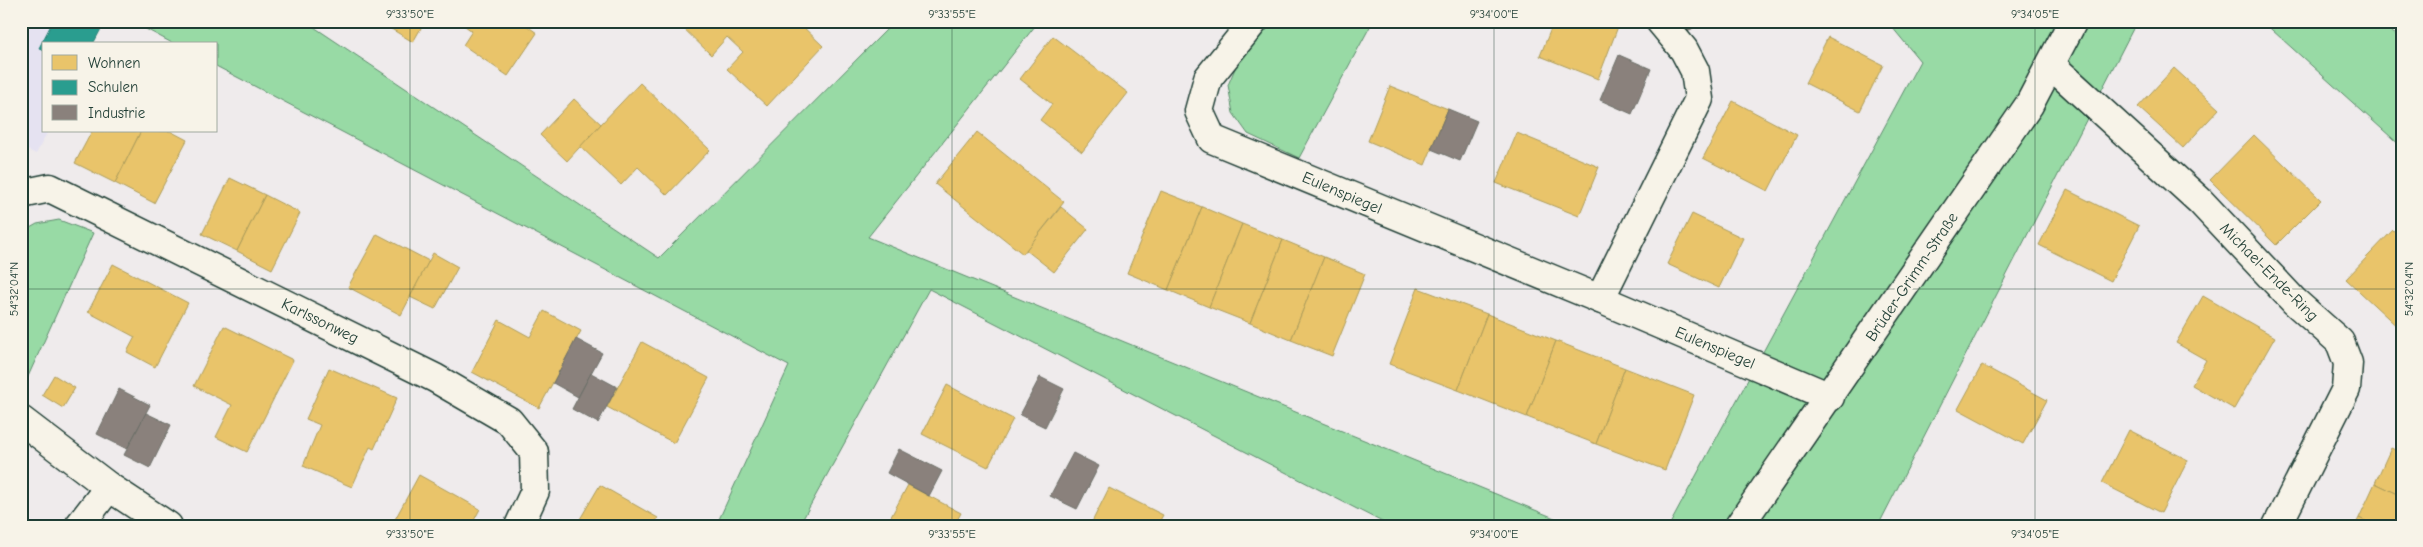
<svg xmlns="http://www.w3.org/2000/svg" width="2423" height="547" viewBox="0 0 2423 547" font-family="'Comic Neue',sans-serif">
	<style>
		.built { fill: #e5e2f1 }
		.green { fill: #98daa5; stroke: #5c8c6c }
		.homes { fill: #e9c46a; stroke: #ac9c5a }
		.schools { fill: #2a9d8f; stroke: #278074 }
		.industry { fill: #8a817c; stroke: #6a6d66 }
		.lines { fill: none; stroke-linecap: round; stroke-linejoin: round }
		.street-casing { stroke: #1f3d34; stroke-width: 31 }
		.street { stroke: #f7f3e8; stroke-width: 28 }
		.ticks { fill: none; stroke: #1f3d34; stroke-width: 1; stroke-opacity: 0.45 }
		.labels { text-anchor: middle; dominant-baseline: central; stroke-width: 5; stroke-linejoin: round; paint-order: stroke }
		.street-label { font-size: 16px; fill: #1f3d34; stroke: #f7f3e8 }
		.neatline { fill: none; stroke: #1f3d34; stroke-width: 2 }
		.ticks-label { font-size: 12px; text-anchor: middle; fill: #1f3d34 }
	</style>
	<rect width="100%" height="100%" fill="#efebec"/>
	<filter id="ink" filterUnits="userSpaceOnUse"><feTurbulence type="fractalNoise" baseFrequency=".02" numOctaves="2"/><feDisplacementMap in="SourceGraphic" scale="10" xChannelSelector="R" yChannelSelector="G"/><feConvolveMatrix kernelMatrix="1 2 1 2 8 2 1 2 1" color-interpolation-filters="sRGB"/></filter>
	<g filter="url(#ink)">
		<path class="built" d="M 21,21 L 105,21 L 93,44 L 44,44 L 44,131 L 48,131 L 36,154 L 21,147 Z"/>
		<g class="green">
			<path d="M 131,21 L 305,21 L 659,258 L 895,21 L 1039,21 L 868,237 L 1574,526 L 1390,526 L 929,289 L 799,526 L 716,526 L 789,366 L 216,66 L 216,44 L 174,44 Z"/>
			<path d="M 1268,21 L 1373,21 L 1299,158 L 1248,134 L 1233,113 L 1228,85 L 1239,59 Z"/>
			<path d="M 1887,21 L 2137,21 L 1878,526 L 1669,526 L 1920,61 Z"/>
			<path d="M 2262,21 L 2373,21 L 2402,38 L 2402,147 Z"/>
			<path d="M 59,220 L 93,233 L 21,392 L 21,233 L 37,224 Z"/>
		</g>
		<g class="homes">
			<path d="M 384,21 L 425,21 L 413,42 L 383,24 Z"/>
			<path d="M 458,21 L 520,21 L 537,33 L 508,76 L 463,45 L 472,31 Z"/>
			<path d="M 676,21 L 797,21 L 823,46 L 767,106 L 727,69 L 743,52 L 727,37 L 711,55 Z"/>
			<path d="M 1182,21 L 1195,21 L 1190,28 Z"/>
			<path d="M 1554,21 L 1613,21 L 1619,24 L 1598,79 L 1540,56 Z"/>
			<path d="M 1053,36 L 1128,93 L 1082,152 L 1040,120 L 1052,104 L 1020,79 Z"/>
			<path d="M 1828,37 L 1883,65 L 1860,111 L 1805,83 Z"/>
			<path d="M 2174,68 L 2219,109 L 2183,148 L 2138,107 Z"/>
			<path d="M 640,83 L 710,150 L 667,195 L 638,167 L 621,185 L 580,146 Z"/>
			<path d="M 1390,86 L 1448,109 L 1425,165 L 1368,141 Z"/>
			<path d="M 574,99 L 601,124 L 567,161 L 540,135 Z"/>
			<path d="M 1733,101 L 1797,135 L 1768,191 L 1703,158 Z"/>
			<path d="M 92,131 L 141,131 L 115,183 L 75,163 Z"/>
			<path d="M 141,131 L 170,131 L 187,140 L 154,203 L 115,183 Z"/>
			<path d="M 977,132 L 1064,202 L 1023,254 L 935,184 Z"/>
			<path d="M 1517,133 L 1599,167 L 1579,216 L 1496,183 Z"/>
			<path d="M 2254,135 L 2321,200 L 2276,245 L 2210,180 Z"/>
			<path d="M 230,178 L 265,195 L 237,251 L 202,234 Z"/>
			<path d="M 2067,190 L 2139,226 L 2111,281 L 2039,245 Z"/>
			<path d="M 1161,191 L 1202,207 L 1168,290 L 1127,273 Z"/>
			<path d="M 265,195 L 300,213 L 272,269 L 237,251 Z"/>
			<path d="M 1061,207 L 1088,229 L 1054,272 L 1026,250 Z"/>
			<path d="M 1202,207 L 1242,224 L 1209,307 L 1168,290 Z"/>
			<path d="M 1692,214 L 1743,238 L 1719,288 L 1667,264 Z"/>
			<path d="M 1242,224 L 1283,240 L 1250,323 L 1209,307 Z"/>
			<path d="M 2393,230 L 2402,238 L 2402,331 L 2346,279 Z"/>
			<path d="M 377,234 L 429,261 L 401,315 L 348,287 Z"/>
			<path d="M 1283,240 L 1324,257 L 1291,340 L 1250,323 Z"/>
			<path d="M 433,253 L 458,267 L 435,309 L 410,297 Z"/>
			<path d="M 1324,257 L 1365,274 L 1332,356 L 1291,340 Z"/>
			<path d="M 113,264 L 188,303 L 155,367 L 127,352 L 135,337 L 88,312 Z"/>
			<path d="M 1418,288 L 1487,314 L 1458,390 L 1389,364 Z"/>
			<path d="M 2203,296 L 2275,337 L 2234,409 L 2192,385 L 2206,360 L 2176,343 Z"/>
			<path d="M 544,311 L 581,331 L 539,408 L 472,372 L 499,320 L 530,337 Z"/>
			<path d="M 1487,314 L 1556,341 L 1527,417 L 1458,390 Z"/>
			<path d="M 224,326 L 293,360 L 247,452 L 216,437 L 232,405 L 194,386 Z"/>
			<path d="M 1556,341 L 1625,368 L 1596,444 L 1527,417 Z"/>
			<path d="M 642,342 L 709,378 L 674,443 L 607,407 Z"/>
			<path d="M 1982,365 L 2047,400 L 2023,444 L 1958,409 Z"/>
			<path d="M 329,368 L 397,398 L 374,449 L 370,447 L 352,487 L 303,466 L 320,425 L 306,419 Z"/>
			<path d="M 1625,368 L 1694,395 L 1665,470 L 1596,444 Z"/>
			<path d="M 54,375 L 75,388 L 63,408 L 42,395 Z"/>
			<path d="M 947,385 L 1013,419 L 988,467 L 922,434 Z"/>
			<path d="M 2129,430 L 2188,460 L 2161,513 L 2102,483 Z"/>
			<path d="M 2391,448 L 2402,453 L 2402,496 L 2375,483 Z"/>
			<path d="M 419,475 L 480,509 L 471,526 L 399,526 L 393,523 Z"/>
			<path d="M 2375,483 L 2402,496 L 2402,526 L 2375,526 L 2359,518 Z"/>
			<path d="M 600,485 L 658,518 L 653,526 L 576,526 Z"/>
			<path d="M 908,485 L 961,513 L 954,526 L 886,526 Z"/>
			<path d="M 1109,488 L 1163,515 L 1157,526 L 1090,526 Z"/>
			<path d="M 2359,518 L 2375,526 L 2355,526 Z"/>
		</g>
		<path class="schools" d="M 53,21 L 91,21 L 102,27 L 93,44 L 44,44 L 44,50 L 39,48 Z"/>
		<g class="industry">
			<path d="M 1679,21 L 1701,21 L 1688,32 Z"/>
			<path d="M 1619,55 L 1651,69 L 1632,114 L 1600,100 Z"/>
			<path d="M 1448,109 L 1477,121 L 1460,161 L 1431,149 Z"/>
			<path d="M 576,339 L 602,353 L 578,397 L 553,383 Z"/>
			<path d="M 591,373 L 617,387 L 598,423 L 572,409 Z"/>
			<path d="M 1040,377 L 1064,389 L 1045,427 L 1020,415 Z"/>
			<path d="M 119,389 L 150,405 L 127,449 L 97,434 Z"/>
			<path d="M 146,413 L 171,425 L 150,468 L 124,455 Z"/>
			<path d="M 899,449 L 942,471 L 929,496 L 887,473 Z"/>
			<path d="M 1073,453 L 1099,466 L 1077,509 L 1050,496 Z"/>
		</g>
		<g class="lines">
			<defs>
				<g id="street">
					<path d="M 1254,21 L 1208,78 L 1199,111 L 1212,139 L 1600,299 L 1830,397"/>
					<path d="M 2051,65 L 2200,201 L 2294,301 L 2340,342 L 2348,363 L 2346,389 L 2277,526"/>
					<path d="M 21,194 L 50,188 L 435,378 L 509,421 L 534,452 L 535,491 L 519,526"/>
					<path d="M 1600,299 L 1699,99 L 1695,71 L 1684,50 L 1660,21"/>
					<path d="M 21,420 L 109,487 L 168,526"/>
					<path d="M 79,526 L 109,487"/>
					<path d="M 1739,526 L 2029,105 L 2073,21"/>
				</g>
			</defs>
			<use href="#street" class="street-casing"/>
			<use href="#street" class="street"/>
		</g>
	</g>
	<path class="ticks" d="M 410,21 L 410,526M 952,21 L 952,526M 1494,21 L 1494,526M 2035,21 L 2035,526M 21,289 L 2402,289"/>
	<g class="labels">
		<g class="street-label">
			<text transform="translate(1342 193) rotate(23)">Eulenspiegel</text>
			<text transform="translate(2269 272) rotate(45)">Michael-Ende-Ring</text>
			<text transform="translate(1912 277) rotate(-56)">Brüder-Grimm-Straße</text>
			<text transform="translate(320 321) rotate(26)">Karlssonweg</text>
			<text transform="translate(1715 348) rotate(23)">Eulenspiegel</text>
		</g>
	</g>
	<rect width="2423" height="547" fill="none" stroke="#f7f3e8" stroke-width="55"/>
	<rect x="42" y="42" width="175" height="90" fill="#f7f3e8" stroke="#a1aaa0"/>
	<rect x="52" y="55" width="25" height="15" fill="#e9c46a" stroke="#a1aaa0"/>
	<text x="88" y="68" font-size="15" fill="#1f3d34">Wohnen</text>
	<rect x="52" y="80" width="25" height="15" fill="#2a9d8f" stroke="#a1aaa0"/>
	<text x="88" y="92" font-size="15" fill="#1f3d34">Schulen</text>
	<rect x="52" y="105" width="25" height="15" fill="#8a817c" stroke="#a1aaa0"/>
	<text x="88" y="118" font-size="15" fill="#1f3d34">Industrie</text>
	<rect x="28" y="28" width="2368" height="492" class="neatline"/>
	<g class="ticks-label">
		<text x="410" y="18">9°33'50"E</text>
		<text x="952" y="18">9°33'55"E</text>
		<text x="1494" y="18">9°34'00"E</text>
		<text x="2035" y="18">9°34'05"E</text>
		<text transform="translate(14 289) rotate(-90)" y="4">54°32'04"N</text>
		<text transform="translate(2409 289) rotate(-90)" y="4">54°32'04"N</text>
		<text x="410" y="538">9°33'50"E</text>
		<text x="952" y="538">9°33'55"E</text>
		<text x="1494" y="538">9°34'00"E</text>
		<text x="2035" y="538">9°34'05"E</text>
	</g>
</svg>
